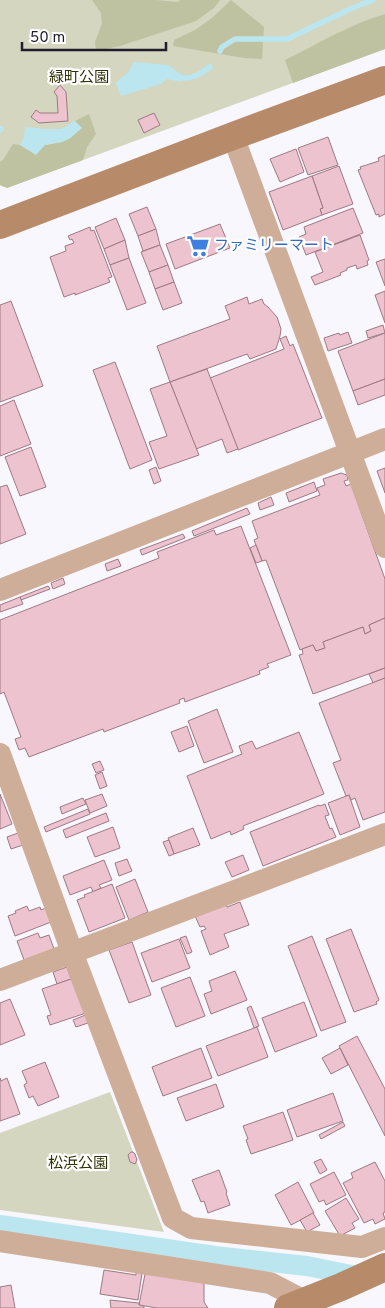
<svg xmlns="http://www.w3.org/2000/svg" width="385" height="1308" viewBox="0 0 385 1308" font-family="Overpass,'Noto Sans JP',sans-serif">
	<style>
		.green { fill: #d4d6bf }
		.forest { fill: #bfc2a0 }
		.water { fill: #bbe6ef }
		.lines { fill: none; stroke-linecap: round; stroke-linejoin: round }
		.stream { stroke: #bbe6ef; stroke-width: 5.5 }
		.canal { stroke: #bbe6ef; stroke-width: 20 }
		.building { fill: #ecc3cf; stroke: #9e7984 }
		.street { stroke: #ceae98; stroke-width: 22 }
		.secondary { stroke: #b78a69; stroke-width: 28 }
		.labels { text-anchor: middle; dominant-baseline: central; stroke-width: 4.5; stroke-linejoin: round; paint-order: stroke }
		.park-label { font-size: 15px; fill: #303106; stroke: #fff }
		.shop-label { font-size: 15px; fill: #366cbe; stroke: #fff; text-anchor: start }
	</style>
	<rect width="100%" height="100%" fill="#f8f7fe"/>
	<g class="green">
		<path d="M 0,0 L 385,0 L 385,49 L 7,188 L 0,185 Z"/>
		<path d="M 110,1092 L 164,1232 L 0,1210 L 0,1133 Z"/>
	</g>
	<g class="forest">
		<path d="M 92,0 L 156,0 L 178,2 L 180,0 L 220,0 L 214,8 L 196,21 L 120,46 L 96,51 L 95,42 L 102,23 L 101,13 Z"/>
		<path d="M 231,0 L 264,27 L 262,59 L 244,58 L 173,46 L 174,40 L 195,30 L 212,18 Z"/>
		<path d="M 385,14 L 385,49 L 293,83 L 285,60 C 318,44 350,24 385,14 Z"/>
		<path d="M 89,114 L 96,134 L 87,147 L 83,160 L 7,188 L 0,185 L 0,162 L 3,160 L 13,144 L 20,145 L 28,150 L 45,145 L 62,142 L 82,128 L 75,121 Z"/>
	</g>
	<g class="water">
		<path d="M 134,62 L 168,65 L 183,76 L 181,82 L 167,79 L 161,84 L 121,96 L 116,83 C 119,78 124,77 128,73 C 130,70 131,65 134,62 Z"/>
		<path d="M 75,121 L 82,128 L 69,139 L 62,142 L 45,145 L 36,155 L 20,145 L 24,136 L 25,127 L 46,129 L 61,129 Z"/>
	</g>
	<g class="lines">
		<g class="stream">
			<path d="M 220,51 L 222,47 L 235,39 L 287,39 L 350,9 L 373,0"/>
			<path d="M 175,77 C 190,80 198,76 210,67"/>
			<path d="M 0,130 L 1,129"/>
		</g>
		<path class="canal" d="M 0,1225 L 215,1256 L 307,1266 L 366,1278"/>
	</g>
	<g class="building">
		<path d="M 60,85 L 66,92 L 68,121 L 39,123 L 31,117 L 36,110 L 40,113 L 58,113 L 57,96 L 54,92 Z"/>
		<path d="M 154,113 L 160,125 L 144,133 L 138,120 Z"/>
		<path d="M 328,137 L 338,165 L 308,175 L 298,148 Z"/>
		<path d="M 296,149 L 304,172 L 280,182 L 270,159 Z"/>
		<path d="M 385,155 L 385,214 L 379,217 L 379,214 L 376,215 L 358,170 L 361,169 L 360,167 L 379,161 L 378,158 Z"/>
		<path d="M 339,166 L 353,204 L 322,215 L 320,209 L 323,208 L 312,176 Z"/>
		<path d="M 312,176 L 323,208 L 320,209 L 322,215 L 283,230 L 269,192 Z"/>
		<path d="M 147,207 L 156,229 L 138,236 L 129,214 Z"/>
		<path d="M 353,208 L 363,233 L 306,255 L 299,237 L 306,234 L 304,227 Z"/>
		<path d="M 116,218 L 125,240 L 104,249 L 95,227 Z"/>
		<path d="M 220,224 L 230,248 L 175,269 L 166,244 Z"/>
		<path d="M 90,227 L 91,231 L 94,230 L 112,277 L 108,278 L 110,282 L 75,295 L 75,293 L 64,297 L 50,257 L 66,251 L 65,246 L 74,243 L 72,239 L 70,240 L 68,236 Z"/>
		<path d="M 156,229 L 160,245 L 143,251 L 138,236 Z"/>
		<path d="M 360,235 L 369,260 L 367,261 L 368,265 L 357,269 L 356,265 L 347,268 L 347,270 L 340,273 L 341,275 L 315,285 L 311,277 L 323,272 L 315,252 Z"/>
		<path d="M 125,240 L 129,258 L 110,265 L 104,249 Z"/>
		<path d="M 160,245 L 168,265 L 149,272 L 141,252 Z"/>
		<path d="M 129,258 L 146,303 L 127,310 L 110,265 Z"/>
		<path d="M 385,259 L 385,286 L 376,262 Z"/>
		<path d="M 168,265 L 174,282 L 155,289 L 149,272 Z"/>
		<path d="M 174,282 L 182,303 L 163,310 L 155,289 Z"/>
		<path d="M 385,291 L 385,323 L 375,295 Z"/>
		<path d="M 247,297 L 249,304 L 262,299 L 264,304 L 268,307 L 277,317 L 281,329 L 280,336 L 276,349 L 250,359 L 247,354 L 170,382 L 157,346 L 230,319 L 225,306 Z"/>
		<path d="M 11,301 L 43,386 L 0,402 L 0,305 Z"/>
		<path d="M 383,325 L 385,333 L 368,338 L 366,331 Z"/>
		<path d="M 348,332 L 352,343 L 328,351 L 324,338 L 339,333 L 340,335 Z"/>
		<path d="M 385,333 L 385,379 L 353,391 L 338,351 Z"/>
		<path d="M 286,336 L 290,346 L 293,344 L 322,418 L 238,450 L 210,378 L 284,349 L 280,339 Z"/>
		<path d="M 115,362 L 152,460 L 130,469 L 93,370 Z"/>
		<path d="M 207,369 L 238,449 L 227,453 L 222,439 L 196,449 L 170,382 Z"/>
		<path d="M 385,379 L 385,395 L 358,405 L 353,391 Z"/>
		<path d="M 170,382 L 199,455 L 159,469 L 149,442 L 167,436 L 150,389 Z"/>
		<path d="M 14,400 L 31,444 L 0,456 L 0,406 Z"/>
		<path d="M 31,447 L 46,487 L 20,496 L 5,457 Z"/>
		<path d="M 156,467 L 161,481 L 154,484 L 149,470 Z"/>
		<path d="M 385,468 L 385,493 L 377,471 Z"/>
		<path d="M 341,473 L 347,475 L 348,480 L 344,481 L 346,486 L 351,484 L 385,579 L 385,618 L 369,625 L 371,631 L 365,634 L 363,627 L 323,642 L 325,648 L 316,651 L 313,645 L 300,650 L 266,560 L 262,561 L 254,540 L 258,538 L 252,521 L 320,495 L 317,488 L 325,485 L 323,479 Z"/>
		<path d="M 314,482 L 317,491 L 289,502 L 286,493 Z"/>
		<path d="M 7,485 L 26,534 L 0,544 L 0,487 Z"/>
		<path d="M 271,497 L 274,505 L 260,510 L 258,503 Z"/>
		<path d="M 247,508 L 250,514 L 194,536 L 192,531 Z"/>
		<path d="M 241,526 L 291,655 L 267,664 L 269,667 L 259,671 L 260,674 L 185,702 L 184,698 L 179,700 L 180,703 L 104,732 L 103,729 L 29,757 L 25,748 L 19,750 L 15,739 L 21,737 L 4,692 L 0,694 L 0,620 L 159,558 L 157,552 L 214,530 L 216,535 Z"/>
		<path d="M 183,534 L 185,538 L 142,555 L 140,550 Z"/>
		<path d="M 256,545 L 262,561 L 256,563 L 250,548 Z"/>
		<path d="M 118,559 L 121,566 L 107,571 L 105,564 Z"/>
		<path d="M 63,578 L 65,584 L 53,589 L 51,583 Z"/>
		<path d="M 48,586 L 50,589 L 21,600 L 20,597 Z"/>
		<path d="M 20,597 L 23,604 L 0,612 L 0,605 Z"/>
		<path d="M 385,618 L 385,668 L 313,694 L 299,655 L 303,654 L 302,649 L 313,645 L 316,651 L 325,648 L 323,642 L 363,627 L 365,634 L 371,631 L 369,625 Z"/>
		<path d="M 385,668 L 385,678 L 373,683 L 369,674 Z"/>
		<path d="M 385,678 L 385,812 L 363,820 L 355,798 L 351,800 L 349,795 L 346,796 L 333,763 L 341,760 L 319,703 Z"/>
		<path d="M 217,709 L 233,752 L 204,763 L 188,721 Z"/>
		<path d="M 187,726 L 194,746 L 179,752 L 171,732 Z"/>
		<path d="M 299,732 L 324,794 L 243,826 L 244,829 L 231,835 L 230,831 L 211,839 L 187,776 L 242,754 L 239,746 L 252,741 L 256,749 Z"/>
		<path d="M 100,761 L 104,770 L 96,773 L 92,764 Z"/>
		<path d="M 102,772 L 107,786 L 100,789 L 95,775 Z"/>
		<path d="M 0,794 L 12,824 L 0,829 Z"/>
		<path d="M 102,794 L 107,806 L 90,813 L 85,800 Z"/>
		<path d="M 349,795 L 360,827 L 340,835 L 328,803 Z"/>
		<path d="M 83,798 L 86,804 L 62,814 L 60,807 Z"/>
		<path d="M 325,804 L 329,815 L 325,816 L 330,829 L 332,828 L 336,837 L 263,866 L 250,832 L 319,805 L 320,806 Z"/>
		<path d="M 88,809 L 90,814 L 46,832 L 44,827 Z"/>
		<path d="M 106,813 L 109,821 L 66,838 L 63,830 Z"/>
		<path d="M 113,827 L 120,848 L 95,857 L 87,837 Z"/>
		<path d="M 193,828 L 200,845 L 174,854 L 168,838 Z"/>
		<path d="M 18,833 L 23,845 L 11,849 L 7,837 Z"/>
		<path d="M 169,840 L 174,854 L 169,856 L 163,842 Z"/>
		<path d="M 243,855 L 249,870 L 232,877 L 225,862 Z"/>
		<path d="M 127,859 L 132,871 L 119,876 L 115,863 Z"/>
		<path d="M 104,860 L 112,880 L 99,885 L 101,888 L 93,892 L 91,887 L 70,895 L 63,876 Z"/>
		<path d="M 135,879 L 148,912 L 129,920 L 116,887 Z"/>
		<path d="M 112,884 L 125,918 L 89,932 L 77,900 L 85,897 L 84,895 Z"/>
		<path d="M 240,902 L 249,925 L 224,934 L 229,947 L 210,955 L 201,931 L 206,929 L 204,926 L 200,927 L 195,916 L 226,905 L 227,907 Z"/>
		<path d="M 27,906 L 29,911 L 40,907 L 41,910 L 46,908 L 51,922 L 15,936 L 8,916 L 16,913 L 15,911 Z"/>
		<path d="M 351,929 L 379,1000 L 376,1002 L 377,1004 L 354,1012 L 326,939 Z"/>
		<path d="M 38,933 L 40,938 L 49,935 L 54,949 L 24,960 L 17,941 Z"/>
		<path d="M 186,936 L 192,952 L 187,954 L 180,938 Z"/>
		<path d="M 312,936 L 346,1022 L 321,1031 L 288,946 Z"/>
		<path d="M 179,939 L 190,968 L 152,982 L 141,953 Z"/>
		<path d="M 132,942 L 151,995 L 129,1003 L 109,950 Z"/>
		<path d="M 67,967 L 71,979 L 57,984 L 53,972 Z"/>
		<path d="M 235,971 L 247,1000 L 211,1014 L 204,994 L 212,991 L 209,981 Z"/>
		<path d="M 190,977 L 205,1016 L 176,1027 L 161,988 Z"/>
		<path d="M 74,978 L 86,1013 L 50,1025 L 47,1016 L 51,1015 L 42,989 Z"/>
		<path d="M 10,999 L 25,1035 L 0,1045 L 0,1003 Z"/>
		<path d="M 304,1002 L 317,1036 L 275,1052 L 262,1018 Z"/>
		<path d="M 251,1006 L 259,1026 L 254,1028 L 247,1008 Z"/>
		<path d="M 88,1014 L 91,1022 L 76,1027 L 73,1020 Z"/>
		<path d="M 257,1027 L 268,1057 L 218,1076 L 206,1046 Z"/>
		<path d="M 357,1036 L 385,1089 L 385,1136 L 339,1046 Z"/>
		<path d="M 201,1048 L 212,1078 L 163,1096 L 152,1067 Z"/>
		<path d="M 340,1048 L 348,1065 L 331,1074 L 322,1058 Z"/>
		<path d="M 45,1062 L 59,1097 L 38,1106 L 33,1096 L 29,1098 L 24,1085 L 27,1083 L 22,1071 Z"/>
		<path d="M 0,1078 L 1,1081 L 7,1078 L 20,1114 L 0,1121 Z"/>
		<path d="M 216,1084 L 224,1107 L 186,1121 L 177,1098 Z"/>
		<path d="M 333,1093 L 343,1121 L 297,1137 L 287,1110 Z"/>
		<path d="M 283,1112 L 293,1140 L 251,1154 L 246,1140 L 248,1139 L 243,1126 Z"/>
		<path d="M 343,1122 L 345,1126 L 321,1139 L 319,1135 Z"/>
		<path d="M 131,1152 L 133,1152 L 135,1154 L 137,1160 L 135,1164 L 130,1162 L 128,1155 Z"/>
		<path d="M 321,1159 L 327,1170 L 320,1174 L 314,1162 Z"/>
		<path d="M 375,1162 L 385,1181 L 385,1212 L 383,1213 L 385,1219 L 375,1224 L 373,1219 L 364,1223 L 343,1183 L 353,1178 L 351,1173 Z"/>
		<path d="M 219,1170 L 227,1192 L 226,1193 L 230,1205 L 208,1213 L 204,1201 L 201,1202 L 192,1180 Z"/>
		<path d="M 334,1172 L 346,1195 L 326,1205 L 324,1200 L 319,1202 L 310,1184 Z"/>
		<path d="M 298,1182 L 314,1213 L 291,1225 L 275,1195 Z"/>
		<path d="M 346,1198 L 359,1219 L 352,1223 L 355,1228 L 340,1236 L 325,1211 Z"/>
		<path d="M 313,1213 L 320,1225 L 307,1232 L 300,1220 Z"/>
		<path d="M 104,1270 L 136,1275 L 136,1272 L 142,1273 L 138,1300 L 100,1294 Z"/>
		<path d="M 145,1274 L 204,1281 L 204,1302 L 208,1308 L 157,1308 L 139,1305 Z"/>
		<path d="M 11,1285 L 15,1308 L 0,1308 L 0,1287 Z"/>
		<path d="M 110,1300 L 139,1303 L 139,1305 L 144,1306 L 144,1308 L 111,1308 Z"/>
	</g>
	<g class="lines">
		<g class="street">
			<path d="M 233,136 L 385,547"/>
			<path d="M 0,590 L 385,439"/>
			<path d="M 0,754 L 72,952 L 173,1218 L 191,1228 L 362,1247 L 385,1238"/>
			<path d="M 0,980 L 385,834"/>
			<path d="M 0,1241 L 270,1283 L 316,1307"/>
		</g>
		<g class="secondary">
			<path d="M 0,225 L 233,136 L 385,80"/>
			<path d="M 288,1308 L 341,1287 L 385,1267"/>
		</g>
	</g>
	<defs>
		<symbol id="supermarket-bare" viewBox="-9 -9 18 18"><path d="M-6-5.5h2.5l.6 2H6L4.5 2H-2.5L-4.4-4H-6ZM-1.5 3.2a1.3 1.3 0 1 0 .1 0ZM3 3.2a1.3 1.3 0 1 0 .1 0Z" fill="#3f7fe0" stroke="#fff" stroke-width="2.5" paint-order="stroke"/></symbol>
	</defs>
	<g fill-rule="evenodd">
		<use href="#supermarket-bare" x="182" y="230" width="32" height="32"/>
	</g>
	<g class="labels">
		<g class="park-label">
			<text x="79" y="78">緑町公園</text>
			<text x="78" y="1164">松浜公園</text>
		</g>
		<g class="shop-label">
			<text x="214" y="246">ファミリーマート</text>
		</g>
	</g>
	<path d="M22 42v8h144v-8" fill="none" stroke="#201e2b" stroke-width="2.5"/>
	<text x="30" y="42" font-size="15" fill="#201e2b" stroke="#ffffff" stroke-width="4" paint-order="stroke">50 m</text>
</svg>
